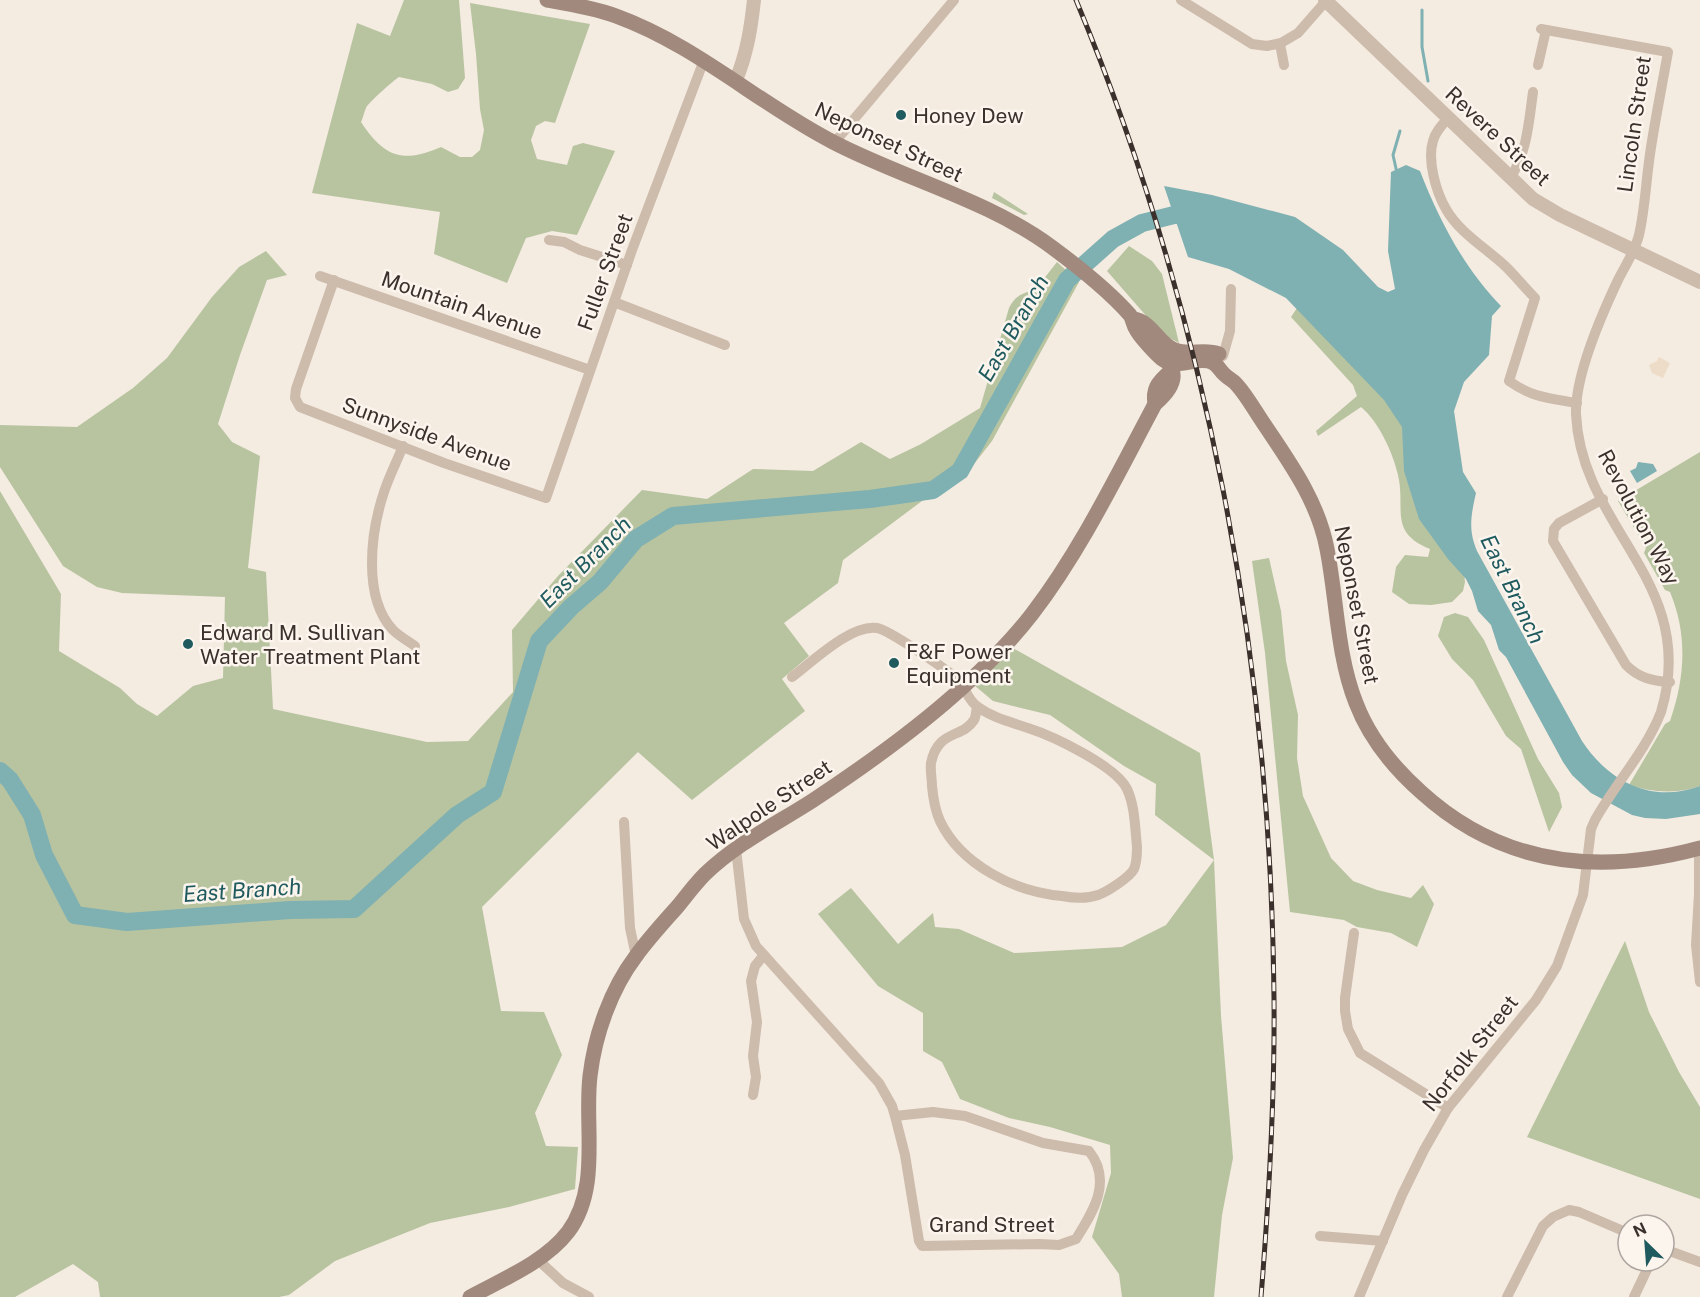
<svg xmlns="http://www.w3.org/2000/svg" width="1700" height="1297" viewBox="0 0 1700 1297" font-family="'Public Sans',sans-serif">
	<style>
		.green { fill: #b8c4a0 }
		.plaza { fill: #ecdcc8 }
		.water { fill: #7fb0b2 }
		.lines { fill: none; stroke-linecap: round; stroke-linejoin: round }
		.stream { stroke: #7fb0b2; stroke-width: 3 }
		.river { stroke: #7fb0b2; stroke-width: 18 }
		.minor { stroke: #cdbbac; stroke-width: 10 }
		.tertiary { stroke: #cdbbac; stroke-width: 14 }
		.secondary { stroke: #a18a7d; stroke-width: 15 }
		.rail-casing { stroke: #3b302b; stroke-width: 5 }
		.rail { stroke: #fbf5ee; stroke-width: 3; stroke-dasharray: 9; stroke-linecap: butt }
		.poi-dot { fill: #1f5a5e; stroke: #fbf5ee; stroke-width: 2 }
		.labels { text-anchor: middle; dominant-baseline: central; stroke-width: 5; stroke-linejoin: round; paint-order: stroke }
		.poi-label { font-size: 21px; fill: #3b302b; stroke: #fbf5ee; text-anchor: start }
		.street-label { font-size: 21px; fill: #3b302b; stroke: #fbf5ee }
		.water-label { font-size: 22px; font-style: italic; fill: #1f5a5e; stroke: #fbf5ee }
	</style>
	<rect width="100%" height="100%" fill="#f4ebe1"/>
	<g class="green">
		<path d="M 404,0 L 459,0 L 465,78 L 458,89 L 448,92 L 432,84 L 399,77 C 394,80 368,103 366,108 C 364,112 363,118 361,122 C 384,157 403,164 441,147 L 460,157 L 472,157 L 480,150 L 484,130 L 480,109 L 476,54 L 470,3 L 590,24 L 555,123 L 545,121 L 536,126 L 531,140 L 537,159 L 567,165 L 573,146 L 583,143 L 615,151 L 577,235 L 552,231 L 526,238 L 507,283 L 434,254 L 440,212 L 312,193 L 357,23 L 390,36 Z"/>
		<path d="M 994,192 L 1028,214 L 1024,215 L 992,198 Z"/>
		<path d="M 1129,246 L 1152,261 L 1162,274 L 1179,343 L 1162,334 L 1107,271 Z"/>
		<path d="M 266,251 L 287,275 L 267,280 L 240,355 L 218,424 L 232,442 L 260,456 L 248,568 L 266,572 L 273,709 L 427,742 L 468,741 L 513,692 L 512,630 L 558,576 L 642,490 L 707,499 L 753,469 L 813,471 L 861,442 L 890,459 L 921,444 L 980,408 L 1009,308 C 1015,296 1022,293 1035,290 L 1057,262 L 1079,282 L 992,441 L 963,478 L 922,501 L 843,560 L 838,583 L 784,623 L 809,656 L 782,679 L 805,711 L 692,800 L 638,752 L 482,907 L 501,1011 L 544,1012 L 562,1055 L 535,1113 L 546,1146 L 578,1147 L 575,1189 L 509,1207 L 430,1223 L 335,1261 L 289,1295 L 279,1297 L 100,1297 L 98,1282 L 73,1264 L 15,1297 L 0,1297 L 0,491 L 61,594 L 59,651 L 120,688 L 137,704 L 157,716 L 193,686 L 223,678 L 225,597 L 122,593 L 97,587 L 63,566 L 0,467 L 0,425 L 77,427 L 133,388 L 167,358 L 212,297 L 239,267 Z"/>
		<path d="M 1301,302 L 1396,391 L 1463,564 L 1465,582 L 1463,591 L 1452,602 L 1431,605 L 1409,604 L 1392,592 L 1396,567 L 1405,555 L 1428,557 L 1430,549 C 1388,532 1406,509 1398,475 C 1393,453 1379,422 1361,407 L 1318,436 L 1316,431 L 1357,396 L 1353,385 L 1291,317 Z"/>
		<path d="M 1700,452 L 1700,786 C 1678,794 1652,793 1629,785 L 1665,724 L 1670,721 C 1685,678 1688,635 1670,592 L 1665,590 L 1644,553 L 1646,548 L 1618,501 Z"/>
		<path d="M 1269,558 L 1281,611 L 1286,661 L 1298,715 L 1297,758 L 1303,796 L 1331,858 L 1353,881 L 1377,890 L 1411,898 L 1423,885 L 1434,904 L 1417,947 L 1391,933 L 1357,927 L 1344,920 L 1290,912 L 1265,653 L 1252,561 Z"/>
		<path d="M 1455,613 L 1468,617 L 1484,640 L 1538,759 L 1559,793 L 1562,807 L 1549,832 L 1521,749 L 1506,736 L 1473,680 L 1452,659 L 1438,636 L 1444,617 Z"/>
		<path d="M 1011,647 L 1200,753 L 1214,860 L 1221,1016 L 1233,1158 L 1222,1215 L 1214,1297 L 1122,1297 L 1119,1274 L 1092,1237 L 1111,1173 L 1110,1145 L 1050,1127 L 1009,1118 L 960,1099 L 942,1062 L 923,1051 L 923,1013 L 878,986 L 818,914 L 851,888 L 898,944 L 933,913 L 935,927 L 959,929 L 1014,953 L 1122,947 L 1166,925 L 1214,860 L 1155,815 L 1156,784 L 1124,766 L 1050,715 L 993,701 L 974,685 Z"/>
		<path d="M 1625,941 L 1649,1012 L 1679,1072 L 1700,1107 L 1700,1199 L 1527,1137 Z"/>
	</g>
	<path class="plaza" d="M 1659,357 L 1670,363 L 1663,378 L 1652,373 L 1649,365 L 1657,361 Z"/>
	<g class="water">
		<path d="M 1406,165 L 1420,171 C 1439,220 1464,268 1501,306 L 1492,316 L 1489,355 L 1464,382 L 1454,411 L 1463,472 L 1476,493 C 1471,515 1468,530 1477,551 L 1582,741 C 1609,782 1652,804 1700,786 L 1700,814 L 1666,819 L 1645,818 L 1632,815 L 1591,793 L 1572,775 L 1563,762 L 1506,657 L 1499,650 L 1491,625 L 1478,611 L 1472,591 L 1466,579 L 1448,559 L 1419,519 L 1404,471 L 1402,427 L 1384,400 L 1286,298 L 1229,269 L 1188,257 L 1164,186 L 1212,195 L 1295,217 L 1343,250 L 1378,287 L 1388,292 L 1395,289 L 1388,251 L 1391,172 Z"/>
		<path d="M 1638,462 L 1653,464 L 1657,471 L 1637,483 L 1630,471 L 1636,468 Z"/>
	</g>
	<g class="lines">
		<g class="stream">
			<path d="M 1422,10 L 1422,47 L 1428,81"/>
			<path d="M 1397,173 L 1393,155 L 1400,131"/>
		</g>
		<path class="river" d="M 0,771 L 10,780 L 32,815 L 44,855 L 75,915 L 127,922 L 290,910 L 354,909 L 457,815 L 493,792 L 539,641 L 571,607 L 600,582 L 636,539 L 673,516 L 870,499 L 933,490 L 960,471 L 1067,280 L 1113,239 L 1142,223 L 1178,214 L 1198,220"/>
		<g class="minor">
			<path d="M 1181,0 L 1252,44 L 1267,46 L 1281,43 L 1298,33 L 1326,1"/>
			<path d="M 1280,44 L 1284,65"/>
			<path d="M 1538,65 L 1546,30"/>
			<path d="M 1448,118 C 1442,125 1435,132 1433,141 C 1427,160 1436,192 1446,209 C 1458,231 1484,247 1503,264 C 1514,274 1524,287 1535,298 L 1509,381 C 1533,398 1549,398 1577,403"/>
			<path d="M 834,143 L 954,0"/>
			<path d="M 1510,178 C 1527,154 1529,121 1533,92"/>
			<path d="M 549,240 L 564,242 L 580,250 L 627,265"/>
			<path d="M 320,276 L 590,370"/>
			<path d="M 334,280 L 296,389 L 295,398 L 300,407 L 444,463 L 546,498 L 632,250 L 704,60"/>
			<path d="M 614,302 L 725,345"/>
			<path d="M 1223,356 L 1230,331 L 1231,289"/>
			<path d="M 403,446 C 397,461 389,477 384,492 C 371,531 362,597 393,630 C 399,636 408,641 415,646"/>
			<path d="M 1603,499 L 1559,523 L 1554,529 L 1553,541 L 1626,665 C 1639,678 1652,681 1670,682"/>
			<path d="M 792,677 C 812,662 851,624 877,628 C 889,630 946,669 957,679 C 966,687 967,700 978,707 C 993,718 1011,722 1028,728 C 1053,736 1116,766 1127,789 C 1135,806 1135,828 1137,847 C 1137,854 1137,862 1134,869 C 1130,877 1107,892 1098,895 C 1087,899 1073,898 1062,896 C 1015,892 961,865 940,821 C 935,810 933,797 932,786 C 932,779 930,770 931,763 C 938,729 962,739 974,720 C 976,717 976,711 977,707"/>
			<path d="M 624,822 L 630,928 L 636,956"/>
			<path d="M 1699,848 L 1699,894 L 1696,945 L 1700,982"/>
			<path d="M 736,849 L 744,919 L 756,946 L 879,1083 L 892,1106 L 895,1116 L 905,1155 L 919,1241 L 922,1246 L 1039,1244 L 1059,1245 L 1076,1239 C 1093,1212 1113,1181 1089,1151 L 1043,1143 L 965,1116 L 933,1112 L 895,1116"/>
			<path d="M 1354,933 L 1345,998 L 1345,1011 L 1348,1029 L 1360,1053 L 1448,1108"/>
			<path d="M 753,1095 L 756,1077 L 753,1056 L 757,1022 L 751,981 L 755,966 L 764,955"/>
			<path d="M 1320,1236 L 1383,1241"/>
			<path d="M 1664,1249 L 1700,1262"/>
			<path d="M 537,1259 L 563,1283 L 589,1297"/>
			<path d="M 1359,1297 L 1402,1195 L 1424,1150 L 1448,1108 L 1536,1000 L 1557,966 L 1583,895 L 1591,829 L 1595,820 C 1615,784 1646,751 1661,712 C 1700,582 1581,530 1576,414 C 1575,375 1601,316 1618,280 C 1625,266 1635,251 1639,235 C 1645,209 1646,181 1650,154 C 1655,120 1662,86 1668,52 L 1541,29"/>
			<path d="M 1507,1297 L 1543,1226 L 1553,1217 L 1569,1210 L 1579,1212 L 1628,1233"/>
			<path d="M 1634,1297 L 1651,1261"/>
		</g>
		<g class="tertiary">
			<path d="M 1325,0 L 1533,199 L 1560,215 L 1700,282"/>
			<path d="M 736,80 C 747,53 751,28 754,0"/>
		</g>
		<g class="secondary">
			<path d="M 547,0 C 570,4 595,8 616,16 C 696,45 759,104 833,142 C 904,179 989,200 1053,248 C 1080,268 1108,290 1130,315 C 1133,319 1133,325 1136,329 C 1139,336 1156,354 1162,359 C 1177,370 1192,358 1208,361 C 1217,362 1219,370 1225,375 C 1229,379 1234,381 1237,385 C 1247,396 1255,411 1264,424 C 1290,463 1318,501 1327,549 C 1337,600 1337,655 1356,703 C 1369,737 1394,768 1421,792 C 1501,865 1597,876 1700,848"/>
			<path d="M 1133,319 C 1152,321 1158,344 1175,350 C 1189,356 1204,348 1219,354"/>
			<path d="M 1155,404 C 1151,380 1168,379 1175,364"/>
			<path d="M 470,1297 C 503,1279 545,1262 568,1232 C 601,1188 584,1126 590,1076 C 595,1034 611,989 636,956 C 649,938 664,922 678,906 C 687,895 695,884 705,874 C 736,844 776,824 812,801 C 865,766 917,729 963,687 C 988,664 1012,640 1032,614 C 1081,550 1117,475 1155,404 C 1164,396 1177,383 1172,370"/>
		</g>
		<defs>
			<path id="rail" d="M 1076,0 C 1207,314 1271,659 1274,998 C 1275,1098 1269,1198 1261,1297"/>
		</defs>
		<use href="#rail" class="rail-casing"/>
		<use href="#rail" class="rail"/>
	</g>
	<g class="poi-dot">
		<circle cx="901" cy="115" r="6"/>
		<circle cx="188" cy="644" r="6"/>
		<circle cx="894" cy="663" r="6"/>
	</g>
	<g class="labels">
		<g class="poi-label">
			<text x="913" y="115">Honey Dew</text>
			<text x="200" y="632">Edward M. Sullivan<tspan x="200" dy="24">Water Treatment Plant</tspan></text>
			<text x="906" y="651">F&amp;F Power<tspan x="906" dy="24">Equipment</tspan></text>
		</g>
		<g class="street-label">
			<text transform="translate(1634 124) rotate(-82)">Lincoln Street</text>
			<text transform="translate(1498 136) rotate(43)">Revere Street</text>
			<text transform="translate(889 142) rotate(25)">Neponset Street</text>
			<text transform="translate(605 272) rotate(-70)">Fuller Street</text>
			<text transform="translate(462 305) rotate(19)">Mountain Avenue</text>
			<text transform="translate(427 434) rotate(20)">Sunnyside Avenue</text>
			<text transform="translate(1639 517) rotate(62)">Revolution Way</text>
			<text transform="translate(1357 605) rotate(79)">Neponset Street</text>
			<text transform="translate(769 805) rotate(-34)">Walpole Street</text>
			<text transform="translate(1470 1053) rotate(-52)">Norfolk Street</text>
			<text x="992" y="1224">Grand Street</text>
		</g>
		<g class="water-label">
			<text transform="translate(1013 328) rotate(-60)">East Branch</text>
			<text transform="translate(585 562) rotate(-45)">East Branch</text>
			<text transform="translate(1513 589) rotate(64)">East Branch</text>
			<text transform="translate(242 890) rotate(-4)">East Branch</text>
		</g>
	</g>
	<g transform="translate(1646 1243) rotate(335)"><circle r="28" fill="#fbf5ee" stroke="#aea6a0" stroke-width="1.5"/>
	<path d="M0-4.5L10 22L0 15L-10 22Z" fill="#1f5a5e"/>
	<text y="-9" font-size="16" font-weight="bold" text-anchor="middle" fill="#3b302b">N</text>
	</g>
</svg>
